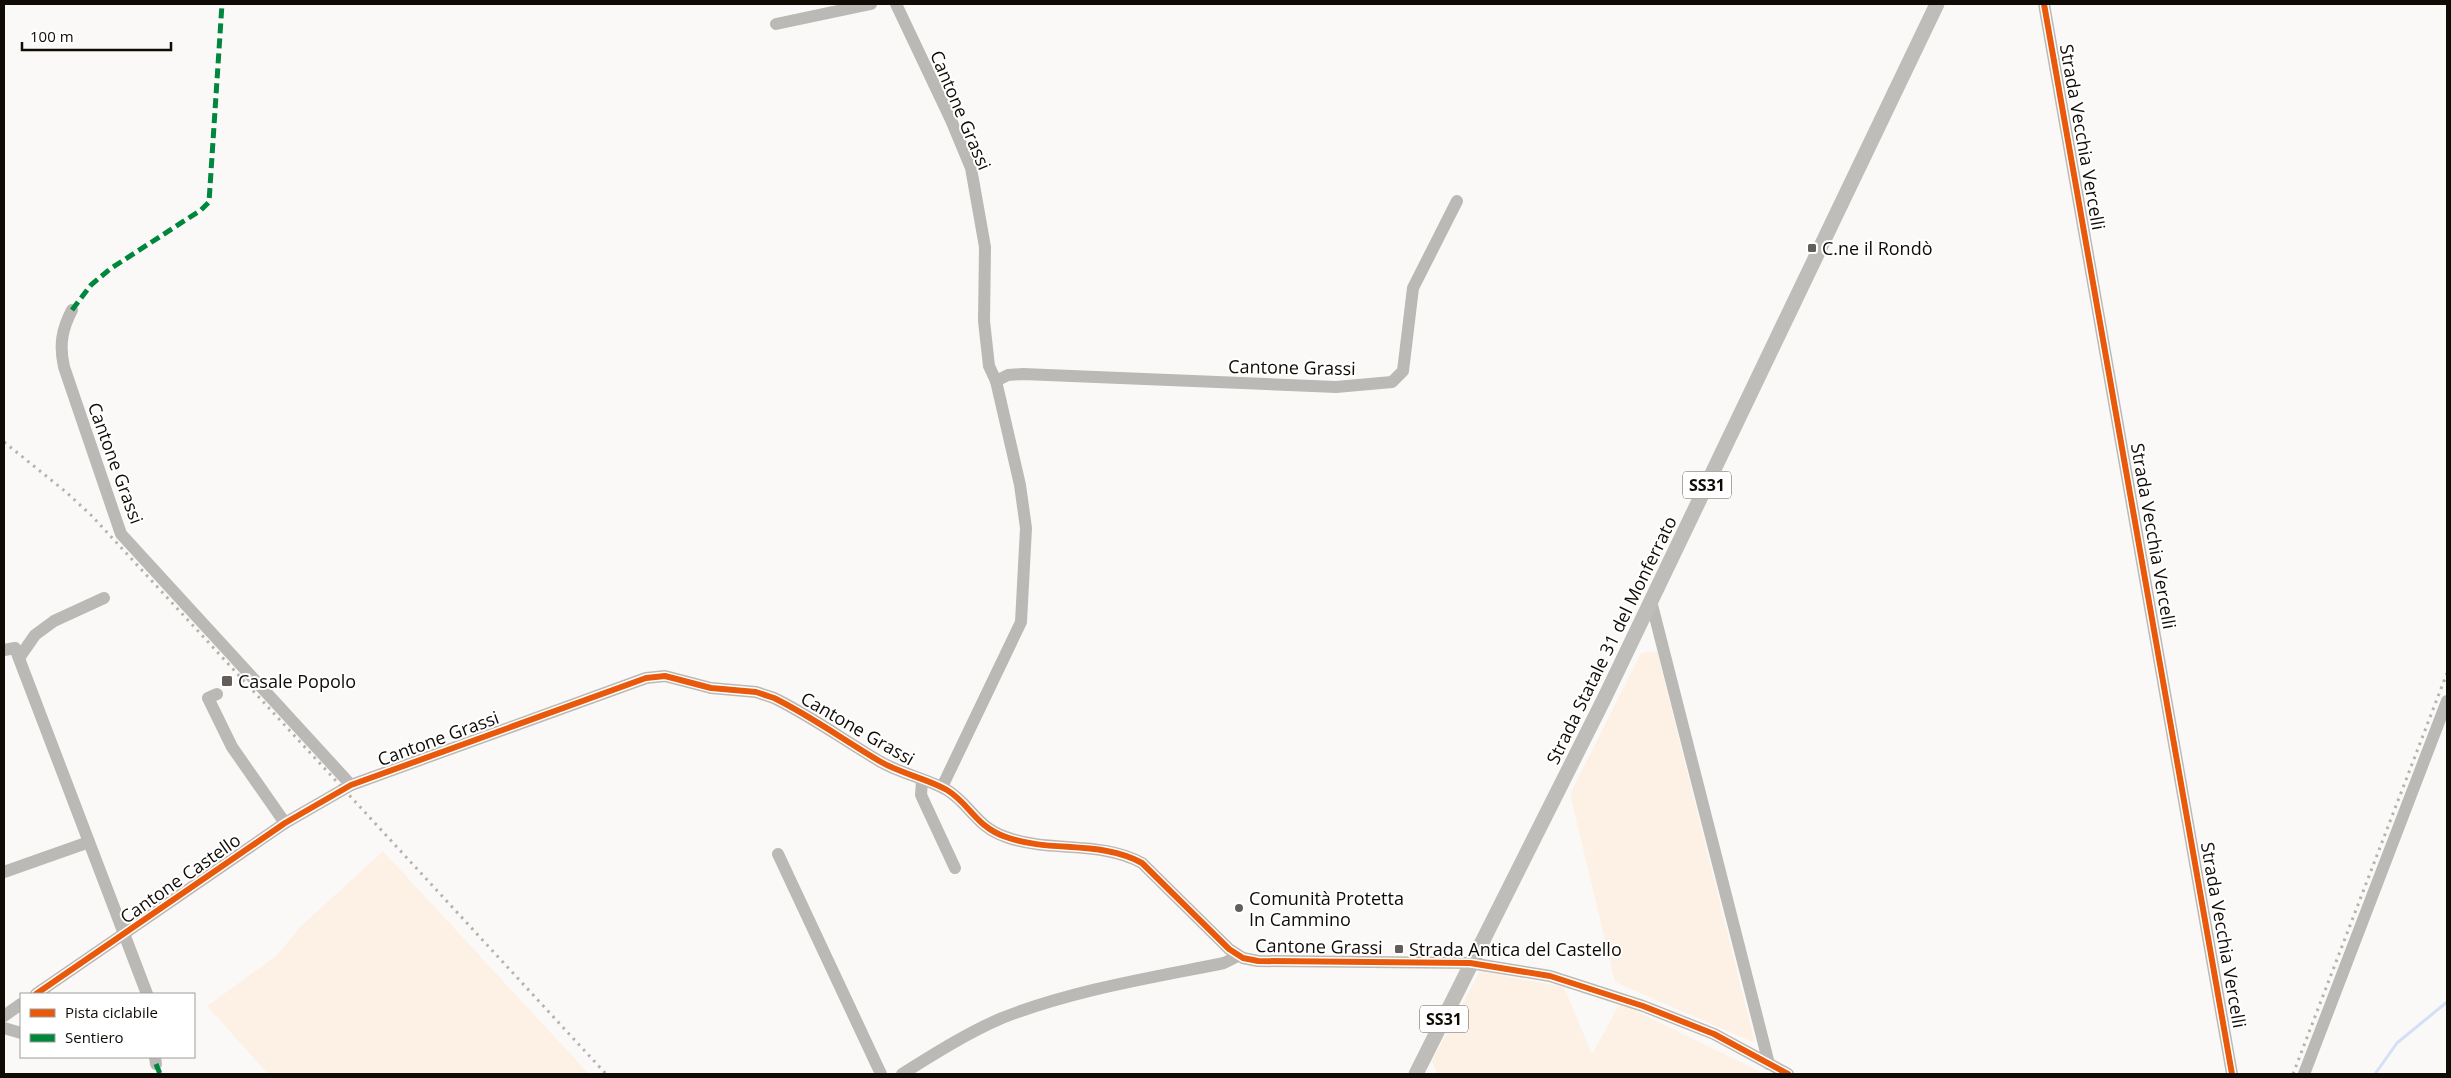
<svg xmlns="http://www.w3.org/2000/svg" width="2451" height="1078" viewBox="0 0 2451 1078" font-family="'Open Sans',sans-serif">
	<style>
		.built { fill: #fdf1e5 }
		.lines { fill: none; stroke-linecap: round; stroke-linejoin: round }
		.stream { stroke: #d3e0f8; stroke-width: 3 }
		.minor { stroke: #bbb9b6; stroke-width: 12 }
		.major { stroke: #bfbdb9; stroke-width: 15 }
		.rail { stroke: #b5b3b0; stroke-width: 3; stroke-dasharray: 2.5 5; stroke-linecap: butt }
		.quiet { stroke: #00873e; stroke-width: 5; stroke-dasharray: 10 5; stroke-linecap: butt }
		.cycleway-casing { stroke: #fff; stroke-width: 9 }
		.cycleway { stroke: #e8590c; stroke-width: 6 }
		.poi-dot { fill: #635e5a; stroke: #fff; stroke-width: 2 }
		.labels { text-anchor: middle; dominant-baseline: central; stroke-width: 4; stroke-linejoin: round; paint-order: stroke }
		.shield { fill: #fff; stroke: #585451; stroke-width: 1 }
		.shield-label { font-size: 16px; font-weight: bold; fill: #110b06 }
		.street-label { font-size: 18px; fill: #110b06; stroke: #fff }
		.poi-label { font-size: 18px; fill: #110b06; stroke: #fff; text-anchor: start }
	</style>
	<rect width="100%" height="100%" fill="#fbf9f7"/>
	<g class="built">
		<path d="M 1657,651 L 1755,1043 L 1615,982 L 1570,794 L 1641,653 Z"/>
		<path d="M 383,851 L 589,1074 L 268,1074 L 207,1006 L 276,956 L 301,926 Z"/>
		<path d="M 1480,971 L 1564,987 L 1592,1054 L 1620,1003 L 1765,1074 L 1437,1074 L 1432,1061 Z"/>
	</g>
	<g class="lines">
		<path class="stream" d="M 2375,1074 L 2397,1043 L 2447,1002"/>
		<g class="minor">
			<path d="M 896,4 L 951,120 L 971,168 L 985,247 L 984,321 L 989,366 L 996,381 L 1020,485 L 1026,528 L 1021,622 L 942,787"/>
			<path d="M 2044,4 L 2232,1074"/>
			<path d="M 776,24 L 871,4"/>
			<path d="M 72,310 C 62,329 59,345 64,367 L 121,534 L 351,785"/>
			<path d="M 996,381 L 1008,375 L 1023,374 L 1336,387 L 1392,382 L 1403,371 L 1413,288 L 1457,201"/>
			<path d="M 1651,601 L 1769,1064"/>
			<path d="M 4,650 L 15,648 L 147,994"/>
			<path d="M 19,658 L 35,635 L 54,621 L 104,598"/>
			<path d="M 217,694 L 208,698 L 232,747 L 285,823"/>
			<path d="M 922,781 L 921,795 L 955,868"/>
			<path d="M 778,854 L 881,1074"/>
			<path d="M 4,872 L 89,842"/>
			<path d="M 36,994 L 285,823 L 351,785 L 646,678 L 665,676 L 711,688 L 756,692 L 774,698 C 811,716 845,741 881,762 C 902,774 928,779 947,790 C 970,804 976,827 1006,837 C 1050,853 1100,840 1142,863 L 1229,949 L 1243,958 L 1258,961 L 1470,963 L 1550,976 L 1643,1006 L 1714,1034 L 1788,1074"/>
			<path d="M 4,1016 L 21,1004"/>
			<path d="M 4,1028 L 21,1033"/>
			<path d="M 155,1057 L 156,1064"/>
			<path d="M 902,1074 C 934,1054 967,1033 1002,1018 C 1073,990 1150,978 1224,963 L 1238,956"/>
			<path d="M 2304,1074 L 2447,701"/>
		</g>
		<path class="major" d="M 1416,1074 L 1605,697 L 1937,4"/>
		<g class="rail">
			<path d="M 4,442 L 66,492 L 92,516 L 606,1074"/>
			<path d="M 2293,1074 L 2447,673"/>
		</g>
		<g class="quiet">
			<path d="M 72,310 L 91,285 L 110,269 L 201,210 L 209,202 L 222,4"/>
			<path d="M 156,1064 L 160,1074"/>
		</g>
		<defs>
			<g id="cycleway">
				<path d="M 2044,4 L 2232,1074"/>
				<path d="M 36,994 L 285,823 L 351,785 L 646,678 L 665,676 L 711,688 L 756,692 L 774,698 C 811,716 845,741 881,762 C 902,774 928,779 947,790 C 970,804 976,827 1006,837 C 1050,853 1100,840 1142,863 L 1229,949 L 1243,958 L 1258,961 L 1470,963 L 1550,976 L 1643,1006 L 1714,1034 L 1788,1074"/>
			</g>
		</defs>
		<use href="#cycleway" class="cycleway-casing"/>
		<use href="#cycleway" class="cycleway"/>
	</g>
	<g class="poi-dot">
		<rect x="1807" y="243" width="10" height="10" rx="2.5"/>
		<rect x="221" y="675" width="12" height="12" rx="2.5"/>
		<circle cx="1239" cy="908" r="5"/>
		<rect x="1394" y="944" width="10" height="10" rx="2.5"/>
	</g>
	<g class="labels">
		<g class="shield">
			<rect x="1683" y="471.5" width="48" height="27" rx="4"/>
			<rect x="1420" y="1005.5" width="48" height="27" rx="4"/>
		</g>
		<g class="shield-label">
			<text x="1707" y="485">SS31</text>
			<text x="1444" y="1019">SS31</text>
		</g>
		<g class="street-label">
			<text transform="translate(961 110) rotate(67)">Cantone Grassi</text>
			<text transform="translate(2083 137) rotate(80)">Strada Vecchia Vercelli</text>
			<text transform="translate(1292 367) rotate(1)">Cantone Grassi</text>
			<text transform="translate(116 463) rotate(70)">Cantone Grassi</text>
			<text transform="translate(2154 536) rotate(80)">Strada Vecchia Vercelli</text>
			<text transform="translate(1611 640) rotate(-64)">Strada Statale 31 del Monferrato</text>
			<text transform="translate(858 728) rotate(30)">Cantone Grassi</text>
			<text transform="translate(438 738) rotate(-20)">Cantone Grassi</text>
			<text transform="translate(180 878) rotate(-35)">Cantone Castello</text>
			<text transform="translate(2224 935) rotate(80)">Strada Vecchia Vercelli</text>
			<text transform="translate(1319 946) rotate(1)">Cantone Grassi</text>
		</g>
		<g class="poi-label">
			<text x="1822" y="248">C.ne il Rondò</text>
			<text x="238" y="681">Casale Popolo</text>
			<text x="1249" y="898">Comunità Protetta<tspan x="1249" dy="21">In Cammino</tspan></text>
			<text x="1409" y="949">Strada Antica del Castello</text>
		</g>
	</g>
	<rect width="2451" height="1078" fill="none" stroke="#110b06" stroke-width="10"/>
	<rect x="20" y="993" width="175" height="65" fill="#ffffff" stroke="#a09d9b"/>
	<rect x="30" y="1009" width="25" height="8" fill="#e8590c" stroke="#a09d9b"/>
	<text x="65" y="1018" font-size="15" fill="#110b06">Pista ciclabile</text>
	<rect x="30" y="1034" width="25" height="8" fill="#00873e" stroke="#a09d9b"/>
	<text x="65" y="1043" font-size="15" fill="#110b06">Sentiero</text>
	<path d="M22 42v8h149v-8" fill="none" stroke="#110b06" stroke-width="2.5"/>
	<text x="30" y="42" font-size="15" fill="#110b06" stroke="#ffffff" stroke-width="4" paint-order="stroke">100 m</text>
</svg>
